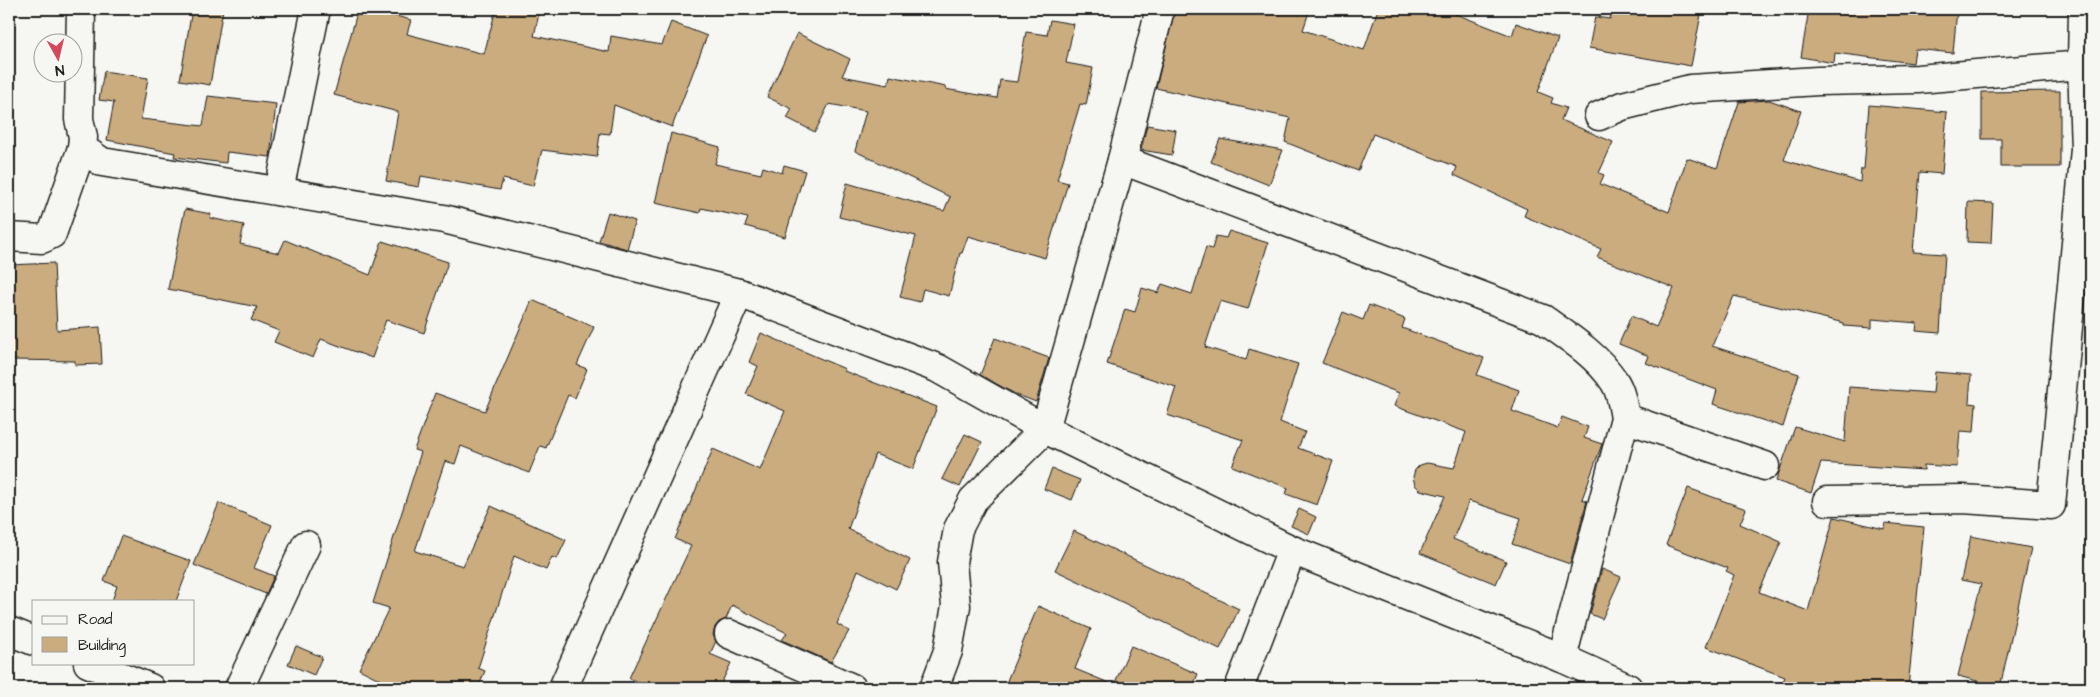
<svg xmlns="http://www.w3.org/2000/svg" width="2100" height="697" viewBox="0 0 2100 697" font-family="'Architects Daughter',sans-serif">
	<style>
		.building { fill: #caac7f; stroke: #1c1c1c }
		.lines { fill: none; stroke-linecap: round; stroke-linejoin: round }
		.minor-casing { stroke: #1c1c1c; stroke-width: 31 }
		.minor { stroke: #f6f6f2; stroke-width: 28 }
	</style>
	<rect width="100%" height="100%" fill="#f6f6f2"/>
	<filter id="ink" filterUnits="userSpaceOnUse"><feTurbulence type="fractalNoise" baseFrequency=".02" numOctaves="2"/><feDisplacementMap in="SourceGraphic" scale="10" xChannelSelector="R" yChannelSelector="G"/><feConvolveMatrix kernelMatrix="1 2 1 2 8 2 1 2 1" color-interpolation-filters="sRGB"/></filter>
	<g filter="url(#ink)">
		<g class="building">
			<path d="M 192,9 L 223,9 L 210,85 L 180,80 Z"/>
			<path d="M 358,9 L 369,9 L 411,20 L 407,34 L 484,54 L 496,9 L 540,9 L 534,36 L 609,52 L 611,36 L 662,45 L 671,22 L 707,36 L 672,127 L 614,105 L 610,134 L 600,133 L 597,157 L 542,150 L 533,186 L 503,179 L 500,190 L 421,176 L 419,187 L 386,181 L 398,112 L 334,95 Z"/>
			<path d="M 1175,9 L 1310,9 L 1303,30 L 1364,50 L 1378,9 L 1443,9 L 1512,36 L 1516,23 L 1558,38 L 1538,92 L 1553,98 L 1551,103 L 1566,108 L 1561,120 L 1613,142 L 1599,173 L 1604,175 L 1600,184 L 1669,212 L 1687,158 L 1717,168 L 1739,102 L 1769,100 L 1801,111 L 1784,160 L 1860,182 L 1861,169 L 1864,169 L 1869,105 L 1947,112 L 1942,174 L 1920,172 L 1913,252 L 1945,254 L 1940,333 L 1916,331 L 1917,323 L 1872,319 L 1872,328 L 1844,326 L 1844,323 L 1734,296 L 1712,346 L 1799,374 L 1783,427 L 1713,404 L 1717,390 L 1646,363 L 1649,356 L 1619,344 L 1631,316 L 1656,327 L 1674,288 L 1597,257 L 1601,249 L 1524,216 L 1527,209 L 1454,175 L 1457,167 L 1373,134 L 1358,171 L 1285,142 L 1290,118 L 1156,88 Z"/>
			<path d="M 1612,9 L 1702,9 L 1691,66 L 1589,48 L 1595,17 L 1610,19 Z"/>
			<path d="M 1809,9 L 1957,9 L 1953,53 L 1915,49 L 1913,63 L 1835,53 L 1834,63 L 1801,57 Z"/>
			<path d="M 1050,20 L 1074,24 L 1066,63 L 1093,68 L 1086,105 L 1080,104 L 1057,180 L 1068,183 L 1045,258 L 968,236 L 962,253 L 960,253 L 949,296 L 923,289 L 920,302 L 900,297 L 916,236 L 839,217 L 847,183 L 944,211 L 950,197 L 855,151 L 866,111 L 829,104 L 815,132 L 787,118 L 792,109 L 767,97 L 797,33 L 850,59 L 842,76 L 888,85 L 890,76 L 946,87 L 945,89 L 997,98 L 1000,80 L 1017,82 L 1026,32 L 1047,35 Z"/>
			<path d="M 104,71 L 148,78 L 141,119 L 203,126 L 208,96 L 276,104 L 270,157 L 227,152 L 226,163 L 174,157 L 175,153 L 107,140 L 114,102 L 99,100 Z"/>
			<path d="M 2060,91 L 2060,167 L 2001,167 L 2001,139 L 1982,139 L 1982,92 Z"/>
			<path d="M 1147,125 L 1176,130 L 1172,155 L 1141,150 Z"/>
			<path d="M 671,133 L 720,147 L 715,164 L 761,174 L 763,167 L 782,173 L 784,165 L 805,171 L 785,237 L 745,226 L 748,218 L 701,208 L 700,213 L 655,203 Z"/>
			<path d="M 1220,139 L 1283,150 L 1269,185 L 1211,162 Z"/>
			<path d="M 1968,202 L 1993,203 L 1991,243 L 1967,242 Z"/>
			<path d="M 185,209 L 211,214 L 210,218 L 244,225 L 240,244 L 279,253 L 285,240 L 370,275 L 382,241 L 448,262 L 424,333 L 386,320 L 372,358 L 321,339 L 313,358 L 274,342 L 279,331 L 251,320 L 257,307 L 168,289 Z"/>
			<path d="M 608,212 L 635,221 L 627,249 L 599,241 Z"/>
			<path d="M 1229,231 L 1268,243 L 1248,309 L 1220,301 L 1205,347 L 1246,360 L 1249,349 L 1298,364 L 1280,422 L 1305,432 L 1298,448 L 1333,461 L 1317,505 L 1286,494 L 1288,488 L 1232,466 L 1243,440 L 1167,415 L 1176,387 L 1107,364 L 1125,309 L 1135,312 L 1142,288 L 1158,293 L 1162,284 L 1192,294 L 1206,247 L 1212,249 L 1216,236 L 1226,238 Z"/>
			<path d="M 54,263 L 57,330 L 100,327 L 102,364 L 75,365 L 75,361 L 10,360 L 9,265 Z"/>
			<path d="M 532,300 L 594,327 L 577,365 L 587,369 L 575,398 L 568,395 L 546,448 L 540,446 L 529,473 L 461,446 L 455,464 L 445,461 L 415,551 L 463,566 L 491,506 L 566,540 L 557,559 L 552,557 L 546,570 L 514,556 L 478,668 L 485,671 L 478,688 L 397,688 L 359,669 L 389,608 L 373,603 L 421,452 L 414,450 L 435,393 L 485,411 Z"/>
			<path d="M 1369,305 L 1405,319 L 1402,328 L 1484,358 L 1477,375 L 1519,390 L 1512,411 L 1558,428 L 1562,417 L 1588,427 L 1584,438 L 1602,444 L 1582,499 L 1587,501 L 1570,564 L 1512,544 L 1521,518 L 1469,501 L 1453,539 L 1506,561 L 1496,584 L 1420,553 L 1445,496 L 1420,490 L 1415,485 L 1413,477 L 1415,470 L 1420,465 L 1427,463 L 1454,468 L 1466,432 L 1394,406 L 1399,393 L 1322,363 L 1343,312 L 1363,320 Z"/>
			<path d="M 761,333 L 845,369 L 844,371 L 937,407 L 913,469 L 875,454 L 848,529 L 910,560 L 896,589 L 858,570 L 837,624 L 849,631 L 831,662 L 782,640 L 787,633 L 732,605 L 726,619 L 719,622 L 715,627 L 713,635 L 716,641 L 710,654 L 731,663 L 719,688 L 651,688 L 629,678 L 691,546 L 675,539 L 713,449 L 760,470 L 785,411 L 746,394 L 758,366 L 749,362 Z"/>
			<path d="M 995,338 L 1049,358 L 1036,402 L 1015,394 L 980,375 Z"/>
			<path d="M 1935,372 L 1971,375 L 1969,403 L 1976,404 L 1974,432 L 1960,431 L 1957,467 L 1924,465 L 1924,470 L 1821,463 L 1811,493 L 1776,481 L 1795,427 L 1845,442 L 1849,387 L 1933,393 Z"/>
			<path d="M 965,434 L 982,442 L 960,487 L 942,479 Z"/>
			<path d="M 1052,469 L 1080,480 L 1072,500 L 1044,489 Z"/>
			<path d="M 1688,488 L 1746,509 L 1740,524 L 1781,542 L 1759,592 L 1808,611 L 1834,517 L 1884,529 L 1885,523 L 1924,527 L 1908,688 L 1780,688 L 1785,677 L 1706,647 L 1734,575 L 1726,571 L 1728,568 L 1666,545 Z"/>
			<path d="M 219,503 L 272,525 L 254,568 L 274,576 L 266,594 L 194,565 Z"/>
			<path d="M 1299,509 L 1316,517 L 1309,534 L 1291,526 Z"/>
			<path d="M 1074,531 L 1239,609 L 1220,649 L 1055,570 Z"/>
			<path d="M 121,536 L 191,561 L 176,601 L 112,601 L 117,586 L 104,581 Z"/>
			<path d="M 1971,536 L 2031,548 L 2000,687 L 1958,676 L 1981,584 L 1961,580 Z"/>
			<path d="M 1602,569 L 1621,577 L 1602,619 L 1590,614 Z"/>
			<path d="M 1038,606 L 1091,629 L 1075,669 L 1114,685 L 1131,646 L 1198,674 L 1192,688 L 1004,688 Z"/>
			<path d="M 296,646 L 322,657 L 314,675 L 288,664 Z"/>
		</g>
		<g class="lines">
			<defs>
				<g id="minor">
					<path d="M 81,9 L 79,119 L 83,137 L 82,148 L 102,162 L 444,219 L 739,293 L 937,368 L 1045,429 L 1292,550 L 1562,658 L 1628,688"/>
					<path d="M 1599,116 L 1622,106 L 1690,89 L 1818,81 L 1918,79 L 2082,65"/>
					<path d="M 1122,160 L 1543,319 C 1567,336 1597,355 1614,381 C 1621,391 1623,406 1625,418 L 1562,658"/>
					<path d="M 279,191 L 316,9"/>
					<path d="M 9,237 L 42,239 L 52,234 L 82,148"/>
					<path d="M 1625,418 L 1765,466"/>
					<path d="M 1827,501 L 1963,499 L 2051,505 L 2085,149 L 2082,65 L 2083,9"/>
					<path d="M 9,631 L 34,641"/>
					<path d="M 729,634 L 852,688"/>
					<path d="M 88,663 L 150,688"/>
					<path d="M 239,688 L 306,545"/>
					<path d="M 563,688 L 739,293"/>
					<path d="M 934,688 L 948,651 L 956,606 L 952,562 L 958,529 L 973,500 L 1045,429 L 1122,160 L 1160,9"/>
					<path d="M 1239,688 L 1292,550"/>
				</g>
			</defs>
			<use href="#minor" class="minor-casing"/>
			<use href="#minor" class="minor"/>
		</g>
	</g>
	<rect width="2100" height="697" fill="none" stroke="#f6f6f2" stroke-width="30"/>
	<rect x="15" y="15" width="2070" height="667" fill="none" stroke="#1c1c1c" stroke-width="2" filter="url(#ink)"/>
	<rect x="32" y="600" width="162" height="65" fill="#f6f6f2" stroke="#9f9f9c"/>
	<rect x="42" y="616" width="25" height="8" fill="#f6f6f2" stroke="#9f9f9c"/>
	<text x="78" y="624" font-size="15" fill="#1c1c1c">Road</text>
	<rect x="42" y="637" width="25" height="15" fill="#caac7f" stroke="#9f9f9c"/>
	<text x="78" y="650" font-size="15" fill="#1c1c1c">Building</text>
	<g transform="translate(58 58) rotate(172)"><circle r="24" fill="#f6f6f2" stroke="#9f9f9c"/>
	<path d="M0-4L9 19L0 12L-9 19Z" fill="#d1495b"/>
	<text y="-8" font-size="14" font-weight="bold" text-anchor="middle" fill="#1c1c1c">N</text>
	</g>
</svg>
